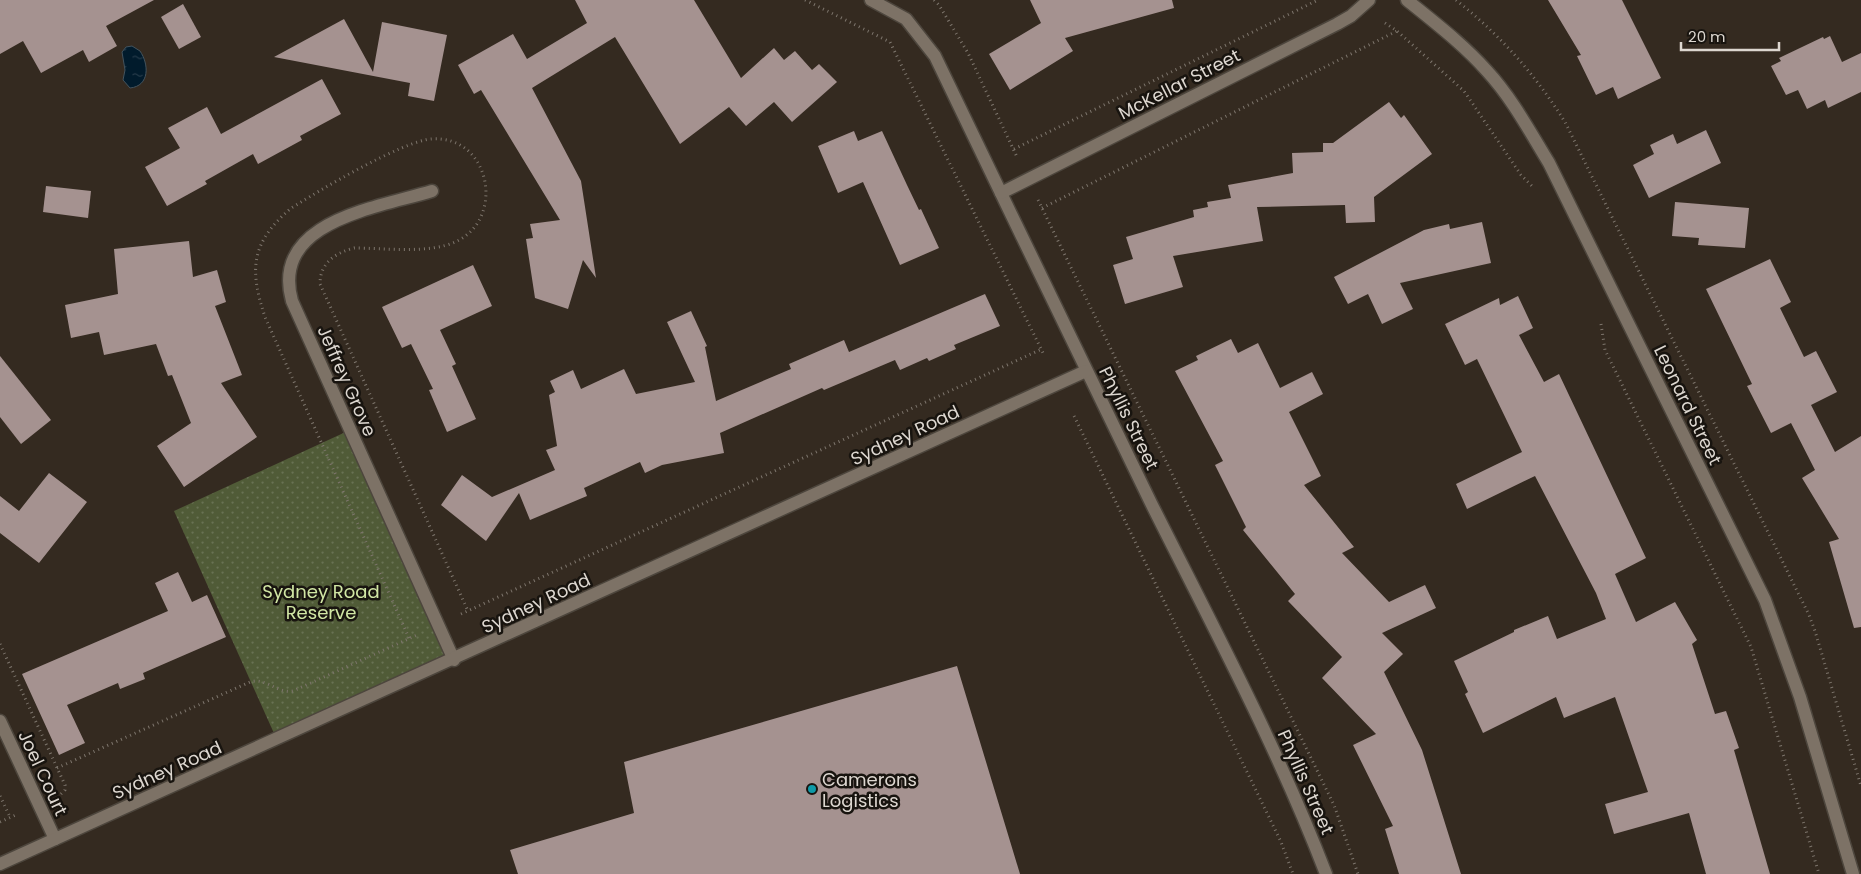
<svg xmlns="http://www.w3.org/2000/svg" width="1861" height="874" viewBox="0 0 1861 874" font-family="Poppins,sans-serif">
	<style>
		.park { fill: url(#park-dots) }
		.water { fill: url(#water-ripples); stroke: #43535d }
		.building { fill: #a59290 }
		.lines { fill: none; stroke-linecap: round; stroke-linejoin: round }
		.street-casing { stroke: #4d463d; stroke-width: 15 }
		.path { stroke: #7e766d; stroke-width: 3; stroke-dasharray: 1 4; stroke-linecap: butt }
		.street { stroke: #7d7266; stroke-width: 12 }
		.culture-dot { fill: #0f9aa8; stroke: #18140f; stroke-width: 2 }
		.labels { text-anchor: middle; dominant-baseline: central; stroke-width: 5; stroke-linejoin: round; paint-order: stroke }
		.street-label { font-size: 18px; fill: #ddd7d0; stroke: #18140f }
		.park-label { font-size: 18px; fill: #d1e6a4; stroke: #18140f }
		.poi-label { font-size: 18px; fill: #ddd7d0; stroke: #18140f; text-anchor: start }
	</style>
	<defs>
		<pattern id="park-dots" width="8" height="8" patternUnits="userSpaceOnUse" patternTransform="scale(1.25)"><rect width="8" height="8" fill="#505b37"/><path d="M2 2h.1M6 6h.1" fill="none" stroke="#697253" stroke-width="1.8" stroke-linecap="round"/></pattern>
		<pattern id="water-ripples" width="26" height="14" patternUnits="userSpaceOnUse" patternTransform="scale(1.25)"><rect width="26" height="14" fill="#011b2c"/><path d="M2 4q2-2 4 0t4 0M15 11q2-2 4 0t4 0" fill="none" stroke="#263b4a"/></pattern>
	</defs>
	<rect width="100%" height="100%" fill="#342a20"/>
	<path class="park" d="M 350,430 L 454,660 L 277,740 L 174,511 Z"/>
	<path class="water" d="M 132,46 L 140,51 C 149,64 150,86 130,88 L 123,80 L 125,70 L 122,52 L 126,47 Z"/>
	<g class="building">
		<path d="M 0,0 L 154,0 L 106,26 L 117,46 L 89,62 L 83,50 L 41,73 L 23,41 L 0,54 Z"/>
		<path d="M 575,0 L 694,0 L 741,78 L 774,48 L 784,60 L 795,51 L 812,70 L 819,64 L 837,82 L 792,122 L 774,102 L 746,126 L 729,107 L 680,144 L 615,37 L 532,88 L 581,181 L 596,278 L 583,260 L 568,309 L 535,298 L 526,239 L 533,238 L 530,224 L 560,220 L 481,90 L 474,94 L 458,65 L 513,34 L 527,59 L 587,23 Z"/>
		<path d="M 1030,0 L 1172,0 L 1174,8 L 1065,38 L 1073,51 L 1010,90 L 989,54 L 1041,23 Z"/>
		<path d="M 1548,0 L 1622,0 L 1661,78 L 1618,99 L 1613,87 L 1596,95 L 1577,56 L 1581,55 Z"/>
		<path d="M 183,4 L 201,37 L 179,49 L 161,17 Z"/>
		<path d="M 344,19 L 373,72 L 382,22 L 447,35 L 434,101 L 408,96 L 410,83 L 274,57 Z"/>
		<path d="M 1830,36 L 1842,62 L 1861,53 L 1861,92 L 1828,108 L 1825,100 L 1807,109 L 1798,90 L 1786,95 L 1771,66 L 1781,61 L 1779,58 L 1823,37 L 1824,39 Z"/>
		<path d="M 322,79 L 341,114 L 300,136 L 302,140 L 258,164 L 253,154 L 205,181 L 207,184 L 167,206 L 145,167 L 180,148 L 168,128 L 207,107 L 221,134 Z"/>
		<path d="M 1389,102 L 1401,118 L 1404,115 L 1432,154 L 1374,197 L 1375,222 L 1346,223 L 1345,205 L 1257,207 L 1263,241 L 1173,256 L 1183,287 L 1125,304 L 1113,265 L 1133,259 L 1126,237 L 1194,217 L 1193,210 L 1208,207 L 1207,202 L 1231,198 L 1228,185 L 1293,173 L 1292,153 L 1323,152 L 1323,143 L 1333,143 Z"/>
		<path d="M 1706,130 L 1721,163 L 1649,198 L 1633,165 L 1654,154 L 1650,145 L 1673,134 L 1677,144 Z"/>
		<path d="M 854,131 L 858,141 L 882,131 L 907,185 L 919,210 L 921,209 L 939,248 L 900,265 L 863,182 L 838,193 L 818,146 Z"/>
		<path d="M 46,186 L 91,191 L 88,218 L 43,212 Z"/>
		<path d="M 1675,202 L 1749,208 L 1745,248 L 1698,245 L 1699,238 L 1672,236 Z"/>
		<path d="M 1482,222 L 1491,263 L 1400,283 L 1413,309 L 1382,324 L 1368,294 L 1348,304 L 1334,277 L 1424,230 L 1449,224 L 1450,229 Z"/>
		<path d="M 189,241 L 193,277 L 217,270 L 226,302 L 215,306 L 242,375 L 221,383 L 257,437 L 184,487 L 157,446 L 191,423 L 172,375 L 168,376 L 156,344 L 104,355 L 99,332 L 71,338 L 65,305 L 118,294 L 114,249 Z"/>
		<path d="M 1770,259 L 1791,302 L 1780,308 L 1804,357 L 1816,351 L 1837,392 L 1811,405 L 1835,452 L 1861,436 L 1861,627 L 1854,628 L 1829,542 L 1839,539 L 1802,478 L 1815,470 L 1791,423 L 1771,433 L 1747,386 L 1752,384 L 1706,289 Z"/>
		<path d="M 473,265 L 492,306 L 440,330 L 456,364 L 452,366 L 476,419 L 447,432 L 429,390 L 433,389 L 411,344 L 402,348 L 382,307 Z"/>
		<path d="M 985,294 L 1000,326 L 954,345 L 956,349 L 929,361 L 927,358 L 900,370 L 895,360 L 824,390 L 822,388 L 720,433 L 724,453 L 662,465 L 645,473 L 640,462 L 584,488 L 587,496 L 530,520 L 519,493 L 486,541 L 441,505 L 462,475 L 492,497 L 555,470 L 546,450 L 557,446 L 549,395 L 555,392 L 550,381 L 573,370 L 581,389 L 624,369 L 636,394 L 695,382 L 667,322 L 691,311 L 707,346 L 705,347 L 716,401 L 791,369 L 789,364 L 844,340 L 849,352 Z"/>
		<path d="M 1518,296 L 1533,328 L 1519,335 L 1544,382 L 1559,374 L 1646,558 L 1615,574 L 1636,622 L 1675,602 L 1697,640 L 1692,644 L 1715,714 L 1726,711 L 1739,748 L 1734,750 L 1770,874 L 1706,874 L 1689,813 L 1614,834 L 1605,804 L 1648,792 L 1615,697 L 1564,718 L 1556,697 L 1483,733 L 1465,694 L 1468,692 L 1454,661 L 1514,632 L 1514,630 L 1548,616 L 1557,639 L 1606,619 L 1596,593 L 1535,476 L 1467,509 L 1456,484 L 1522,452 L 1477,359 L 1465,365 L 1445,324 L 1499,298 L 1500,305 Z"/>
		<path d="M 1231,339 L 1238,353 L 1258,343 L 1280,388 L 1312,372 L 1323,394 L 1289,412 L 1321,476 L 1304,485 L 1354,547 L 1342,553 L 1389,602 L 1425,585 L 1436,608 L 1382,633 L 1403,654 L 1384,672 L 1422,750 L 1461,874 L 1399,874 L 1385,829 L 1393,826 L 1353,745 L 1376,734 L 1322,678 L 1342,657 L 1288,601 L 1295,594 L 1243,530 L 1246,527 L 1215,465 L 1223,461 L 1175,371 L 1198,360 L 1196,356 Z"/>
		<path d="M 0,356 L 51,420 L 21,444 L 0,417 Z"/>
		<path d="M 49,473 L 87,502 L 39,563 L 0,533 L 0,496 L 19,511 Z"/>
		<path d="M 178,572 L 192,602 L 207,595 L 226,637 L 143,673 L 145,679 L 120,689 L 118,683 L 67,705 L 85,743 L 59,755 L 22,674 L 168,611 L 155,583 Z"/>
		<path d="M 957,666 L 1020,874 L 518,874 L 510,850 L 634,813 L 624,762 Z"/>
	</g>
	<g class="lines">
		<defs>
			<g id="street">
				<path d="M 871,0 L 906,19 L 935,56 C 1007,205 1078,355 1151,503 C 1212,625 1277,746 1326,874"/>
				<path d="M 1407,0 C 1434,22 1463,44 1487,71 C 1512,98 1530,132 1549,163 L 1765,600 L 1800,697 L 1853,874"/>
				<path d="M 432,191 C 377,208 270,221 292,301 L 454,660"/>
				<path d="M 1001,193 L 1337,24 L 1351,16 L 1369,0"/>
				<path d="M 0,721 L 55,839"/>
				<path d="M 0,864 L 1086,371"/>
			</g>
		</defs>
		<use href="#street" class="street-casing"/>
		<g class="path">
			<path d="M 805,0 L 890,42 L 1044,355"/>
			<path d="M 934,0 L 939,5 L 968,53 L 1017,157"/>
			<path d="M 1456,0 C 1500,35 1535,74 1565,122 L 1809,615 L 1815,631 L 1861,786"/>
			<path d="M 1385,23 L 1397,31 L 1464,91 L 1521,175 L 1533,187"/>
			<path d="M 1014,149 L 1318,0"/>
			<path d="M 1038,200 L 1334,805 L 1358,874"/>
			<path d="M 1042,208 L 1397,31"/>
			<path d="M 1601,324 L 1605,350 L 1751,647 L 1819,874"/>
			<path d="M 1074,416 L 1281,842 L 1293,874"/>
			<path d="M 461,614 L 1042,349"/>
			<path d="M 409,638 L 265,317 C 249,269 251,243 290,209 C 316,192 404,140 432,139 C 491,135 506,220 455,242 C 429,254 383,248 354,248 C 335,253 320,263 320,284 L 468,611"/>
			<path d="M 0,644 L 65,785 L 65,790 L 61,794"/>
			<path d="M 57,768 L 250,682 C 266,677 277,694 293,691 L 417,635"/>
			<path d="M 0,796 L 10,817"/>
			<path d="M 0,822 L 18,814"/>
		</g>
		<use href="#street" class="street"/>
	</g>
	<circle class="culture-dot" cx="812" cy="789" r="5"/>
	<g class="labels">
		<g class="street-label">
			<text transform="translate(1179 84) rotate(-27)">McKellar Street</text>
			<text transform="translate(347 381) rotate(66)">Jeffrey Grove</text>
			<text transform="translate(1688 405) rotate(64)">Leonard Street</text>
			<text transform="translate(1129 418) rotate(64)">Phyllis Street</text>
			<text transform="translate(905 435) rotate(-25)">Sydney Road</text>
			<text transform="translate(536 603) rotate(-25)">Sydney Road</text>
			<text transform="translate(167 770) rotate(-24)">Sydney Road</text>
			<text transform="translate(43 773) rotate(65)">Joel Court</text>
			<text transform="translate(1306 782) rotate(66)">Phyllis Street</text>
		</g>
		<g class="park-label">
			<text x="321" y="591">Sydney Road<tspan x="321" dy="21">Reserve</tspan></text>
		</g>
		<g class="poi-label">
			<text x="822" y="779">Camerons<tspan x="822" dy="21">Logistics</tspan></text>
		</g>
	</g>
	<path d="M1681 42v8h98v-8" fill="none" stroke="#ddd7d0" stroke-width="2.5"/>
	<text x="1688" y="42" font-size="15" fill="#ddd7d0" stroke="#18140f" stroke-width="4" paint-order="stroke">20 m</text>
</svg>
